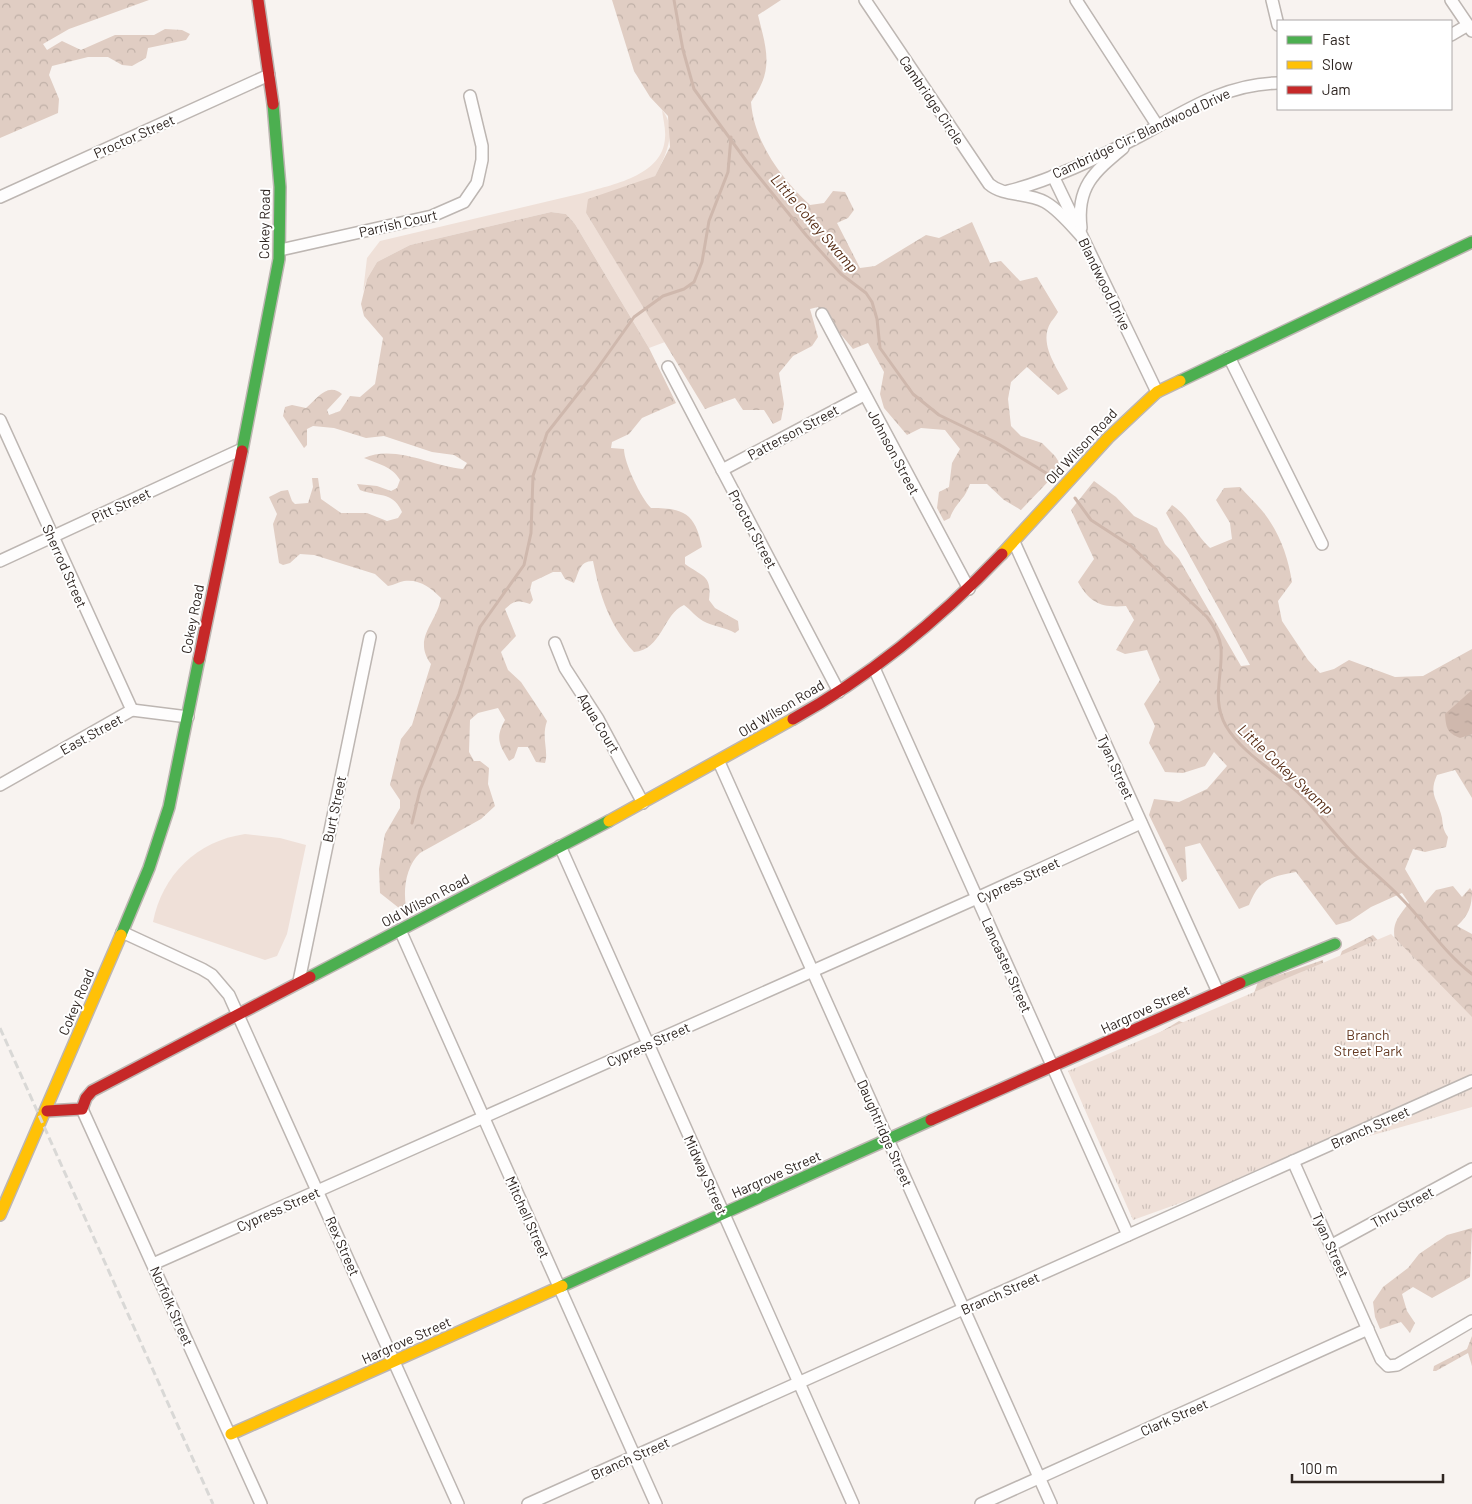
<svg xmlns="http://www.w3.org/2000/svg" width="1472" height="1504" viewBox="0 0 1472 1504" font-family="Barlow,sans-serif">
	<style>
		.grass { fill: #efe0d8 }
		.forest { fill: url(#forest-crowns) }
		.park { fill: url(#park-tufts) }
		.water { fill: url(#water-ripples) }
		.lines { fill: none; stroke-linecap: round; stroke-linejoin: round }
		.stream { stroke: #cfb8ad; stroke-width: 3 }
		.street-casing { stroke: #bdb6b2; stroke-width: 14 }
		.fast-casing { stroke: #bdb6b2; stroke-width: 14 }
		.slow-casing { stroke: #bdb6b2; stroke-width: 14 }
		.jam-casing { stroke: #bdb6b2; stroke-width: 14 }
		.street { stroke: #fefdfd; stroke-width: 11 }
		.fast { stroke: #4caf50; stroke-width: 11 }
		.slow { stroke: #ffc107; stroke-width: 11 }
		.jam { stroke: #c62828; stroke-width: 11 }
		.rail { stroke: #d9d8d6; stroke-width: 3; stroke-dasharray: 8 4; stroke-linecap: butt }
		.labels { text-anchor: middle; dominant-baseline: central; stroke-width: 4; stroke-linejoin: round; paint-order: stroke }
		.street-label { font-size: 14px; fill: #2f2622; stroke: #fff }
		.park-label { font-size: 14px; fill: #643921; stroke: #fff }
		.water-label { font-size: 15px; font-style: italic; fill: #572d15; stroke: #fff }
	</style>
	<defs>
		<pattern id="forest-crowns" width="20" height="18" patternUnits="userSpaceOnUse" patternTransform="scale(1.25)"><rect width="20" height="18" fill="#e0cdc3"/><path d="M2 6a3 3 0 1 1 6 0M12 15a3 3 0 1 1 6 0" fill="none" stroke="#c0b0a7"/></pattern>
		<pattern id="park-tufts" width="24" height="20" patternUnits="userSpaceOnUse" patternTransform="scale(1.25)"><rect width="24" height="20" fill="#efe0d8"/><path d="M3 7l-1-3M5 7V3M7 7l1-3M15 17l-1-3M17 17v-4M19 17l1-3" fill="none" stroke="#cdc0b9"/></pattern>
		<pattern id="water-ripples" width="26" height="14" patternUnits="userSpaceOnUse" patternTransform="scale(1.25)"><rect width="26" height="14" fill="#cfb8ad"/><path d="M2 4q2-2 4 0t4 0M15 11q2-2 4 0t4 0" fill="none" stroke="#b29e95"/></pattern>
	</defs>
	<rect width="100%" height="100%" fill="#f8f3f0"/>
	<g class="grass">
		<path d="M 662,110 C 679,130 665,157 655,176 L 624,188 L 586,213 L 665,342 L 649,348 L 575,224 L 566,214 L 551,212 L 410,245 L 377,262 L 367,279 L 363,292 L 367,258 L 380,241 L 583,193 C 611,185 663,176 665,138 C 666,129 663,119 662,110 Z"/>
		<path d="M 245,834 L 280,838 L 306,845 L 287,934 L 277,956 L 265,960 L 153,922 C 162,875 197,841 245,834 Z"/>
	</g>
	<g class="forest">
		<path d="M 0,0 L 149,0 L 69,29 L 43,44 L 47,50 L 62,41 L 81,50 L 115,35 L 154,35 L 165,29 L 182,30 L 190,34 L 186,40 L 148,48 L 146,58 L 132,66 L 122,65 L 108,57 L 88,57 L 52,66 L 49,75 L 59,99 L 58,113 L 0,138 Z"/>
		<path d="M 612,0 L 781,0 L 758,15 C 767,51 774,70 751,102 C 754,142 781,178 810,205 L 824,203 L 833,191 L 845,192 L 854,210 L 848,218 L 837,223 L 860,268 L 875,266 L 926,235 L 939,238 L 972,222 L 990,263 L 1001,261 L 1020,281 L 1037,277 L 1058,312 C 1056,316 1053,319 1051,322 C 1037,344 1059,370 1068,389 L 1058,395 L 1027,367 L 1011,382 L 1008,399 L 1011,426 L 1021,436 L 1042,443 L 1055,456 L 1062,467 L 1021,510 L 1004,500 L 987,484 L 970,484 C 964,501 955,503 950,518 L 944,521 L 937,508 L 939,492 L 949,487 L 952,463 L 960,449 L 945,430 L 921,428 L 907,435 L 884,408 L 880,394 L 884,372 L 868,343 L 853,349 L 818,307 L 810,309 L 818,337 L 812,346 L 793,356 L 779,373 L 784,404 L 781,420 L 773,424 L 764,410 L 743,410 L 735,398 L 705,409 L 586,213 L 588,199 L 655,176 L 670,147 L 668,116 L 650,97 L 634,71 Z"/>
		<path d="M 551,212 L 566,214 L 575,224 L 649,348 L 676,403 L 642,418 L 629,434 L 612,442 L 611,448 L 624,449 C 624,463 641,498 651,508 C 684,508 695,513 702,547 L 685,557 L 685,564 C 703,577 712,575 709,600 L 715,608 L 738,621 L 739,630 L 735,633 C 725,627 714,627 703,621 C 696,617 691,610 684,605 C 663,614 662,650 634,652 C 609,625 600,596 593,561 C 579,561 579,573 574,583 L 565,579 L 561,572 L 553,572 L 532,582 L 530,590 L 533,600 L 530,604 C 519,600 514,600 505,609 L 516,636 L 501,652 L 508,670 L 521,682 L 547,721 C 541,738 549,751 545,763 L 536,762 L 528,747 L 518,747 L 514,758 L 509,761 C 499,744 495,738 505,720 L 498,708 L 478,713 L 470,720 L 469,752 L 474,761 L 480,761 L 489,768 L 488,784 L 495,806 L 481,819 L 420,853 C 406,866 403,889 406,907 L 399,908 L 380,893 L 379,869 L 385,834 L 400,808 L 400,800 L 390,785 L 401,739 L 412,725 L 431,664 C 412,638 437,623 441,598 C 431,588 420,579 404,581 C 399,582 394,585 388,586 L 375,574 L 314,555 L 300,554 L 290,563 L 283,565 L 279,563 L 273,524 L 277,514 L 269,497 L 281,491 L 288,490 L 292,501 L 295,504 L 308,503 L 313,487 L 312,478 L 318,478 L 321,499 L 341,513 L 367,513 L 387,521 L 398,518 L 402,512 C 393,491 378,497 360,490 L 357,484 L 377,486 L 391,491 L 397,488 L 400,480 C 392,466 378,464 364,458 C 394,444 432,466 463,469 L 467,463 L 454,455 L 432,452 L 384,436 L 366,438 L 334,428 L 313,426 L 307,429 L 307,445 L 304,448 L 283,416 L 285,407 L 292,405 L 306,408 C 317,399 327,382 342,394 L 327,410 L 329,415 L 340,411 L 350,396 L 360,397 L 375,384 L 383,338 L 364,316 L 361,304 L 367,279 L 377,262 L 410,245 Z"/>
		<path d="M 1094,481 L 1116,497 L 1134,516 L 1157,528 L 1165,544 L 1179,559 L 1241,666 L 1250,665 L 1166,513 L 1172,505 C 1190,517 1194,533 1210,548 L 1232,539 L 1230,523 L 1216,500 L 1224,488 L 1240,487 C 1248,496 1257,504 1264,513 C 1280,534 1288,557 1292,582 L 1278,601 L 1282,621 L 1308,660 L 1320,673 L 1334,669 L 1349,660 L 1395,677 L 1423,676 L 1472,649 L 1472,798 L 1455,770 L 1437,775 C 1428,795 1438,799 1442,818 C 1443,826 1443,830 1448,837 L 1446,847 L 1425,852 L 1413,849 L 1405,869 L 1425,903 L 1436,890 L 1453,886 L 1462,897 L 1470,888 L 1472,891 C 1472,906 1469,915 1457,926 L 1472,934 L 1472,1030 L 1116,1059 L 1179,1021 L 1193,1026 L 1250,1004 L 1258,982 L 1323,960 L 1324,977 L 1332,978 L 1342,951 L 1373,935 L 1388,951 L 1398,955 C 1392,928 1391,925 1409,903 L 1402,893 L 1371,907 L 1350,921 L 1336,925 L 1296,872 C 1270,877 1259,879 1249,905 L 1239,909 L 1200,843 L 1185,847 L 1187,879 L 1182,882 L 1149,815 L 1154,799 L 1179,802 L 1207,789 L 1227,766 L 1214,752 L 1205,766 L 1183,773 L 1165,772 L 1149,743 L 1155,726 L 1144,704 L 1160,680 L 1147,650 L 1125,654 L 1116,650 L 1134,620 L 1126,606 C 1101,608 1090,603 1078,582 L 1094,559 L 1071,510 Z"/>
		<path d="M 1472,1228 L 1470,1277 L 1432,1298 L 1413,1287 L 1402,1294 L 1407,1311 L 1415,1323 L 1410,1333 L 1401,1322 L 1380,1329 L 1375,1317 L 1373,1302 L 1383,1287 L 1408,1268 L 1419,1254 L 1447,1235 Z"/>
		<path d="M 1472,1336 L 1472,1366 L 1468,1353 L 1436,1371 L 1433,1371 L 1434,1366 L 1467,1349 Z"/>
	</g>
	<path class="park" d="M 1391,934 L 1472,1017 L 1472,1107 L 1281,1161 L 1250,1178 L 1133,1220 L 1068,1071 Z"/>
	<path class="water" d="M 1472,690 L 1472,734 L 1460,738 C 1447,733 1446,728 1445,714 Z"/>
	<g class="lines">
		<g class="stream">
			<path d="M 674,0 L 683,50 L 694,89 L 747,162 L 806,235 L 841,274 L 866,293 L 872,302 L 877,319 L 880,348 L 913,394 L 939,415 L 995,442 L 1051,476"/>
			<path d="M 1075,498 L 1091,520 L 1131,546 L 1207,617 C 1214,626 1220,636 1221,648 C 1223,675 1211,700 1226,726 C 1242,754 1281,775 1304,798 C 1321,816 1337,837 1355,855 C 1370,870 1387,883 1402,899 C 1426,923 1444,953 1472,974"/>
			<path d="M 412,823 L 420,790 L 459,694 L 480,627 L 524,565 L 531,533 L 533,476 L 547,433 L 595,372 L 634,317 L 663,296 L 684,289 L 694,282 L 702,262 L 709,221 L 728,172 L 731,137"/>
		</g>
		<defs>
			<g id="street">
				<path d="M 865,0 L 989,184 C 1004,197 1027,192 1045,202 C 1059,210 1071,225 1082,237"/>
				<path d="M 1076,0 L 1157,125"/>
				<path d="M 1272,0 L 1278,25"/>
				<path d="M 1451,0 L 1472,31"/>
				<path d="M 1451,35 L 1468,25"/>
				<path d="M 1053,176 L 1157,392"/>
				<path d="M 1008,191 C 1047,182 1102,156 1138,137 C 1184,112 1224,84 1278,83"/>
				<path d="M 0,197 L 269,75"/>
				<path d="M 1081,228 C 1076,187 1094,172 1123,148"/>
				<path d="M 280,250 L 432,216 L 464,202 L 477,183 L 482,160 L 482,146 L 470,96"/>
				<path d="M 822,314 L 969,589"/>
				<path d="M 1229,357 L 1322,544"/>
				<path d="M 668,367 L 839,692"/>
				<path d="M 0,420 L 132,710"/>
				<path d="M 722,470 L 864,395"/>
				<path d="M 1014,542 L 1218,992"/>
				<path d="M 0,561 L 242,449"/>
				<path d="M 555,643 L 565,668 L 598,719 L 643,803"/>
				<path d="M 874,668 L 1128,1235"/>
				<path d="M 719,762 L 1051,1504"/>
				<path d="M 0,785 L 132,710 L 188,717"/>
				<path d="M 560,846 L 853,1504"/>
				<path d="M 400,930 L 656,1504"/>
				<path d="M 122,932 L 202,969 L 212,975 L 229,995 L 458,1504"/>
				<path d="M 299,981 L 370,637"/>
				<path d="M 82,1109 L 261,1504"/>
				<path d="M 1293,1161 L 1381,1359 L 1388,1366 L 1397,1365 L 1472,1321"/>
				<path d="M 1332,1245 L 1472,1169"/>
				<path d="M 153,1264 L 977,898 L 1141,823"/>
				<path d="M 528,1504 L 1472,1081"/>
				<path d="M 981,1504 L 1368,1329"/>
			</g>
			<g id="fast">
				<path d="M 1180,381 L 1472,242"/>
				<path d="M 242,451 L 279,259 L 280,187 L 273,104"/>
				<path d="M 121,935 L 149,868 L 169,807 L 199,659"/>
				<path d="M 310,977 L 609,821"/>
				<path d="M 1240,983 L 1335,944"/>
				<path d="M 562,1286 L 931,1120"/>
			</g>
			<g id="slow">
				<path d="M 1002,554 L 1108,438 L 1157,392 L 1180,381"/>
				<path d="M 609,821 L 793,719"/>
				<path d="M 0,1215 L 121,935"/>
				<path d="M 231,1434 L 562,1286"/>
			</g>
			<g id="jam">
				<path d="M 258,0 L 273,104"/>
				<path d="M 199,659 L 242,451"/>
				<path d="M 793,719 C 871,676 940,619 1002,554"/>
				<path d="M 47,1111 L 82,1109 L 86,1098 L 92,1091 L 310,977"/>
				<path d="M 931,1120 L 1240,983"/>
			</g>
		</defs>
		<use href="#street" class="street-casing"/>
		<use href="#fast" class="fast-casing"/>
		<use href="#slow" class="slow-casing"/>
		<use href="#jam" class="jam-casing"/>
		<use href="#street" class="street"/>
		<use href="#fast" class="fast"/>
		<use href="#slow" class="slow"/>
		<use href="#jam" class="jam"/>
		<path class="rail" d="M 0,1028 L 213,1504"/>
	</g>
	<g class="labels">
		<g class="street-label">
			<text transform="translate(932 100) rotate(56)">Cambridge Circle</text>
			<text transform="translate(1141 133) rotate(-25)">Cambridge Cir; Blandwood Drive</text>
			<text transform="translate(134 136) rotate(-24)">Proctor Street</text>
			<text transform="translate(398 223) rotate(-13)">Parrish Court</text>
			<text transform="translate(264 224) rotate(-89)">Cokey Road</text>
			<text transform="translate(1105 284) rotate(64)">Blandwood Drive</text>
			<text transform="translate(793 432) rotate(-28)">Patterson Street</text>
			<text transform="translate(1081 446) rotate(-47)">Old Wilson Road</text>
			<text transform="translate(894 452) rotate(62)">Johnson Street</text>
			<text transform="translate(121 505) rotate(-25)">Pitt Street</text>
			<text transform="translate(753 529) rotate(62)">Proctor Street</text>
			<text transform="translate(65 566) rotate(66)">Sherrod Street</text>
			<text transform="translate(192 619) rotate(-79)">Cokey Road</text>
			<text transform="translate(781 708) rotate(-31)">Old Wilson Road</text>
			<text transform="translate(599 723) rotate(59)">Aqua Court</text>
			<text transform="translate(91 734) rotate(-29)">East Street</text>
			<text transform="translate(1116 767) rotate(66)">Tyan Street</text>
			<text transform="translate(334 809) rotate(-78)">Burt Street</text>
			<text transform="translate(1018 880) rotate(-25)">Cypress Street</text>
			<text transform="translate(425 900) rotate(-28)">Old Wilson Road</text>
			<text transform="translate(1007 965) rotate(66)">Lancaster Street</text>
			<text transform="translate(76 1002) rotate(-67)">Cokey Road</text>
			<text transform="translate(1145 1009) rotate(-25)">Hargrove Street</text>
			<text transform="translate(648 1044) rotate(-24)">Cypress Street</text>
			<text transform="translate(1370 1127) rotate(-24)">Branch Street</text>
			<text transform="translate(885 1133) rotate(66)">Daughtridge Street</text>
			<text transform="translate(776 1174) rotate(-24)">Hargrove Street</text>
			<text transform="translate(706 1175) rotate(66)">Midway Street</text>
			<text transform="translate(1402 1207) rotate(-29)">Thru Street</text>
			<text transform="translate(278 1209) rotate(-24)">Cypress Street</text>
			<text transform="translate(528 1217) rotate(66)">Mitchell Street</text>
			<text transform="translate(1331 1245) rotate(66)">Tyan Street</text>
			<text transform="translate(343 1246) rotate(66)">Rex Street</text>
			<text transform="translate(1000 1293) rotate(-24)">Branch Street</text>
			<text transform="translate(172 1306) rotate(66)">Norfolk Street</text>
			<text transform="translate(406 1340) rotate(-24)">Hargrove Street</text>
			<text transform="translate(1174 1417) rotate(-24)">Clark Street</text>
			<text transform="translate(630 1458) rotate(-24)">Branch Street</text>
		</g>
		<g class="park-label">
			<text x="1368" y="1034">Branch<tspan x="1368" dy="16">Street Park</tspan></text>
		</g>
		<g class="water-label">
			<text transform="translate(815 223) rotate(49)">Little Cokey Swamp</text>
			<text transform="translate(1286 769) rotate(43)">Little Cokey Swamp</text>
		</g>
	</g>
	<rect x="1277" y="20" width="175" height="90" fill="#ffffff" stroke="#aca8a7"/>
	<rect x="1287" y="36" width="25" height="8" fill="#4caf50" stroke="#aca8a7"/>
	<text x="1322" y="45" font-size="15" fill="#2f2622">Fast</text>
	<rect x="1287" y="61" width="25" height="8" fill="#ffc107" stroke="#aca8a7"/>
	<text x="1322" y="70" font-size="15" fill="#2f2622">Slow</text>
	<rect x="1287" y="86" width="25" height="8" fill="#c62828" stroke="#aca8a7"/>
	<text x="1322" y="95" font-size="15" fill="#2f2622">Jam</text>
	<path d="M1292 1474v8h151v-8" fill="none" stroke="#2f2622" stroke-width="2.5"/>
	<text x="1300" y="1474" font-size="15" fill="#2f2622" stroke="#ffffff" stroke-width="4" paint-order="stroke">100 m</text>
</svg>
